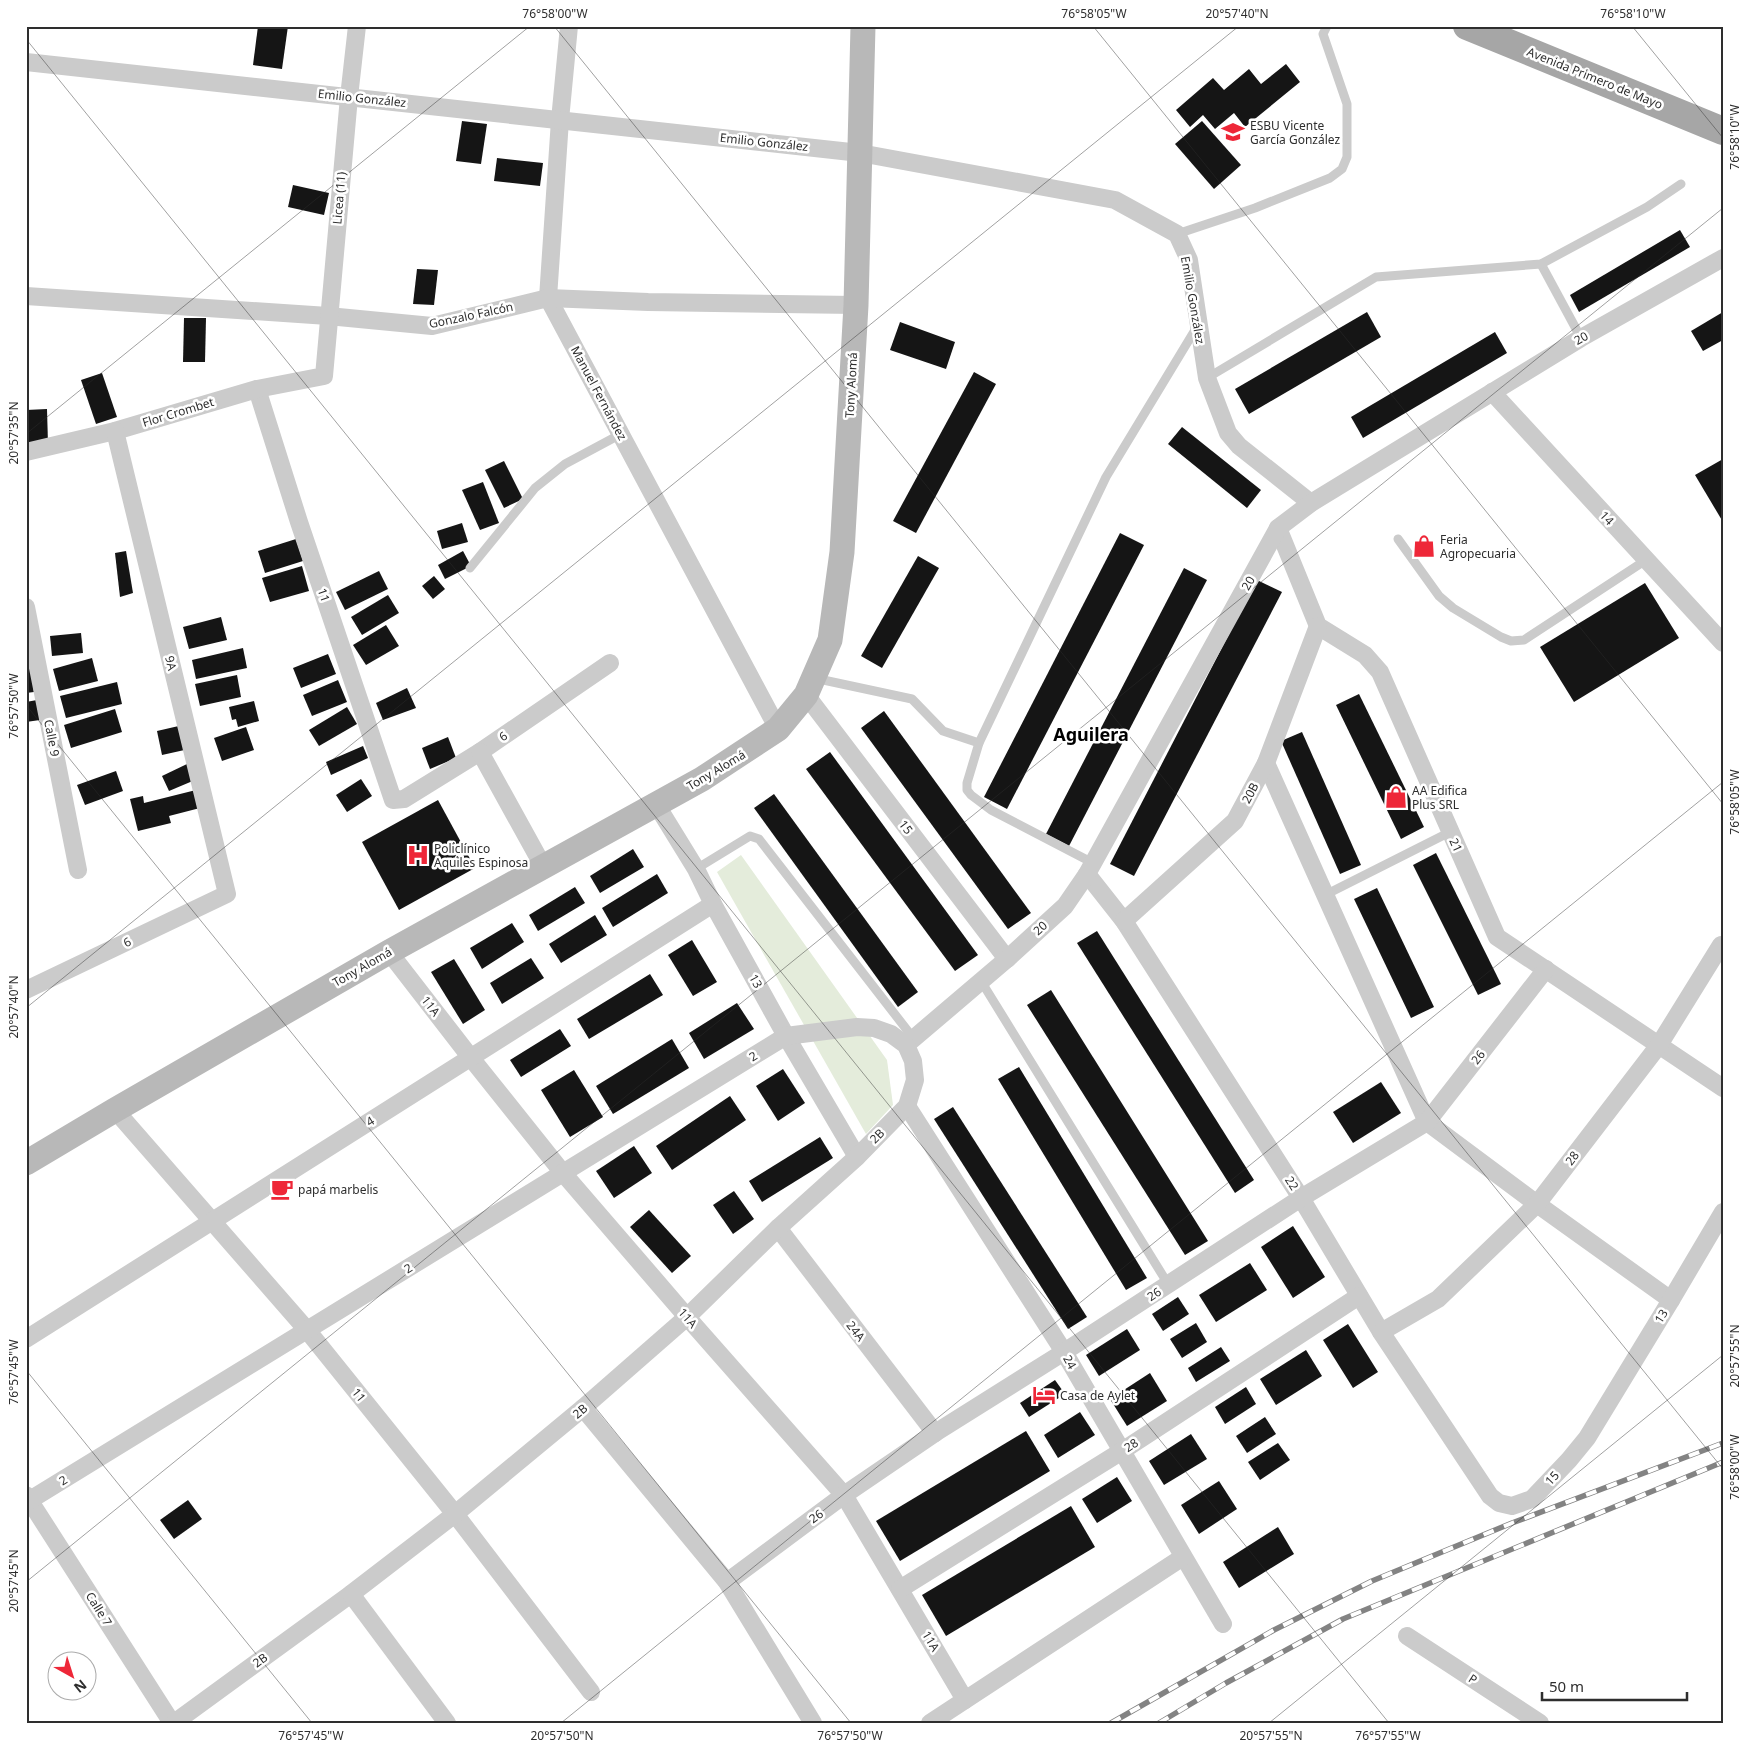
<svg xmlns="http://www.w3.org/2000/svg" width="1749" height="1749" viewBox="0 0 1749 1749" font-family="'Noto Sans',sans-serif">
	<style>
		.green { fill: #e4ecdb }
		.building { fill: #151515 }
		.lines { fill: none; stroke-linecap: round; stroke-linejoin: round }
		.lane { stroke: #cbcbcb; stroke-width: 9 }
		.street { stroke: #cbcbcb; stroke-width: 18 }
		.secondary { stroke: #b8b8b8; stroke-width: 25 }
		.primary { stroke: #a6a6a6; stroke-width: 28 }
		.rail-casing { stroke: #838383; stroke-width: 5.5 }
		.rail { stroke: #fff; stroke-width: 4; stroke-dasharray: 11; stroke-linecap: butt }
		.ticks { fill: none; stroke: #2e2e2e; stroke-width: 1; stroke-opacity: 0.45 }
		.labels { text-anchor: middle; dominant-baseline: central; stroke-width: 5; stroke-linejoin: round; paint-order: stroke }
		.street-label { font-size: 12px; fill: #2e2e2e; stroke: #fff }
		.poi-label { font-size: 12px; fill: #2e2e2e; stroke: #fff; text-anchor: start }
		.district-label { font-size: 18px; font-weight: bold; fill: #000; stroke: #fff }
		.neatline { fill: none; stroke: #2e2e2e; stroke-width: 2 }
		.ticks-label { font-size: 12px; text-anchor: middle; fill: #2e2e2e }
	</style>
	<rect width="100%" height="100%" fill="#fff"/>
	<path class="green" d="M 741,855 L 887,1060 L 893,1105 L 866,1134 L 717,872 Z"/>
	<g class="building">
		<path d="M 258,26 L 288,26 L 282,69 L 253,65 Z"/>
		<path d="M 1286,64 L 1300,82 L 1245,127 L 1234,113 L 1215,129 L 1203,115 L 1190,127 L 1176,110 L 1213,78 L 1224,90 L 1249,69 L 1261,84 Z"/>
		<path d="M 462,121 L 487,124 L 481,164 L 456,161 Z"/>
		<path d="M 1202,121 L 1241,165 L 1214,189 L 1175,144 Z"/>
		<path d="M 497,158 L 543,163 L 540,186 L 494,181 Z"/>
		<path d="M 293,185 L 329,193 L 324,215 L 288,207 Z"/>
		<path d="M 1680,230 L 1690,247 L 1579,312 L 1570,295 Z"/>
		<path d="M 417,269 L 438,270 L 434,305 L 413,304 Z"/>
		<path d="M 1367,312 L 1381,337 L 1249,414 L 1235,389 Z"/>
		<path d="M 1723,312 L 1723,340 L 1703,351 L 1691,331 Z"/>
		<path d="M 184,318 L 206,318 L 205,362 L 183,362 Z"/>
		<path d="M 900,322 L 955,342 L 946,369 L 890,350 Z"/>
		<path d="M 1495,332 L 1507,353 L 1363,438 L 1351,417 Z"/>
		<path d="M 974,372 L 996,384 L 916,533 L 893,521 Z"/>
		<path d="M 102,373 L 117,417 L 96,424 L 81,380 Z"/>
		<path d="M 47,409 L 48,444 L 26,444 L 26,410 Z"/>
		<path d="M 1182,427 L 1261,490 L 1247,508 L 1168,444 Z"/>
		<path d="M 1723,459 L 1723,522 L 1695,475 Z"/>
		<path d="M 504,461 L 523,499 L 504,508 L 485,470 Z"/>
		<path d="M 483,482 L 499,523 L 480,530 L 462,490 Z"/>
		<path d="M 462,523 L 468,542 L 442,549 L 437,531 Z"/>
		<path d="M 1120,533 L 1144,545 L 1007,809 L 984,797 Z"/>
		<path d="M 296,539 L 303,561 L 265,573 L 258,551 Z"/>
		<path d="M 126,551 L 133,593 L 120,597 L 115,553 Z"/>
		<path d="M 463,551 L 471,566 L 445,579 L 438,565 Z"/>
		<path d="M 918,556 L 939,568 L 882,668 L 861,656 Z"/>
		<path d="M 302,566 L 309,591 L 270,602 L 262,578 Z"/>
		<path d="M 1184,568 L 1207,580 L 1069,846 L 1046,834 Z"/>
		<path d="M 379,571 L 388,589 L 345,610 L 336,592 Z"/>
		<path d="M 434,576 L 445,589 L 433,599 L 422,586 Z"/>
		<path d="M 1257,580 L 1282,592 L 1134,876 L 1110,864 Z"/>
		<path d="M 1645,583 L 1679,638 L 1574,702 L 1540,647 Z"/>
		<path d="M 388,595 L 399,613 L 362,635 L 351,617 Z"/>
		<path d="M 221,617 L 227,640 L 189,649 L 183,627 Z"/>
		<path d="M 386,625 L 399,646 L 366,665 L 353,645 Z"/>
		<path d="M 81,633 L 83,653 L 52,656 L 50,636 Z"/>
		<path d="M 243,648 L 247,668 L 196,679 L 192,660 Z"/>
		<path d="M 328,654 L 336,674 L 301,688 L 293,668 Z"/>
		<path d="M 92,658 L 98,681 L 59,691 L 53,669 Z"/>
		<path d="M 31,667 L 34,692 L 26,693 L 26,668 Z"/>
		<path d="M 237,675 L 241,697 L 200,706 L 195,684 Z"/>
		<path d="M 338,680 L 347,702 L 312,716 L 303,695 Z"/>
		<path d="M 117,682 L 122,704 L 66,718 L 60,696 Z"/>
		<path d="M 407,688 L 416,708 L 383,720 L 376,703 Z"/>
		<path d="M 1359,694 L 1424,827 L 1401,839 L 1336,705 Z"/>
		<path d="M 37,700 L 40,720 L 26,722 L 26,702 Z"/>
		<path d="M 254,701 L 259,721 L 238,727 L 236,719 L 232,720 L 229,707 Z"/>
		<path d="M 347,707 L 357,724 L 319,746 L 309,730 Z"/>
		<path d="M 115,709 L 122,732 L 71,748 L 64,725 Z"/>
		<path d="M 884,711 L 1031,913 L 1008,929 L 861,728 Z"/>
		<path d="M 183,725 L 189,749 L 162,755 L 157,731 Z"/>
		<path d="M 246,727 L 254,750 L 222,761 L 214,738 Z"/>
		<path d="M 1302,732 L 1361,865 L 1340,874 L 1281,741 Z"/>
		<path d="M 448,737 L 456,758 L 430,769 L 422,748 Z"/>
		<path d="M 363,746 L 368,758 L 331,775 L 326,762 Z"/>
		<path d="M 830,752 L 978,955 L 955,971 L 806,769 Z"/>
		<path d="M 187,764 L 195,780 L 169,791 L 162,776 Z"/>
		<path d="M 116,771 L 123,791 L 85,805 L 77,785 Z"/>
		<path d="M 361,779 L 372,796 L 347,812 L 336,795 Z"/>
		<path d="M 196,790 L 200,808 L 169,816 L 171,823 L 138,831 L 130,799 L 143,796 L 144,803 Z"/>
		<path d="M 774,794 L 918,992 L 898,1007 L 754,808 Z"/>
		<path d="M 438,800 L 475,868 L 399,910 L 362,842 Z"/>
		<path d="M 633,849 L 644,867 L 600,893 L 590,876 Z"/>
		<path d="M 1436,853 L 1501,984 L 1478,995 L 1413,865 Z"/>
		<path d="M 657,874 L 668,893 L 613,927 L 602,908 Z"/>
		<path d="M 575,887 L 585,903 L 538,931 L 529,915 Z"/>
		<path d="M 1377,888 L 1434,1007 L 1411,1018 L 1354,899 Z"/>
		<path d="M 595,915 L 607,935 L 561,963 L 549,944 Z"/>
		<path d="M 512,923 L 524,942 L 482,969 L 470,948 Z"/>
		<path d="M 1097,931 L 1254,1180 L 1235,1193 L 1077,943 Z"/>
		<path d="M 692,940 L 717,982 L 693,996 L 668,955 Z"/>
		<path d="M 531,958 L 544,978 L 502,1004 L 490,983 Z"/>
		<path d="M 454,959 L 485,1010 L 463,1024 L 431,972 Z"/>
		<path d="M 650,974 L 663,995 L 589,1039 L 577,1019 Z"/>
		<path d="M 1051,990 L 1208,1241 L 1185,1255 L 1027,1005 Z"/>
		<path d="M 737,1003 L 754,1029 L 704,1059 L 689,1033 Z"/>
		<path d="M 560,1029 L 571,1046 L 521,1077 L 510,1060 Z"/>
		<path d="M 672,1039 L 689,1068 L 613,1114 L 596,1086 Z"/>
		<path d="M 1019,1067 L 1147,1278 L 1126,1290 L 998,1079 Z"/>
		<path d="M 783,1069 L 805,1103 L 778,1121 L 756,1086 Z"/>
		<path d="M 574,1070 L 603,1117 L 570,1137 L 541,1090 Z"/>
		<path d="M 1381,1082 L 1401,1113 L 1353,1143 L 1333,1112 Z"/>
		<path d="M 730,1096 L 746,1120 L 672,1170 L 656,1146 Z"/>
		<path d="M 953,1107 L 1087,1317 L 1068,1329 L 934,1119 Z"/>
		<path d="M 820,1137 L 833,1158 L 762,1202 L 749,1181 Z"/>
		<path d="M 634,1146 L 652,1173 L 614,1198 L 596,1171 Z"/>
		<path d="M 734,1191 L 754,1219 L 733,1234 L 713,1205 Z"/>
		<path d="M 649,1210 L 691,1256 L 672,1273 L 630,1227 Z"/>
		<path d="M 1293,1226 L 1325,1277 L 1293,1298 L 1261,1247 Z"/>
		<path d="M 1250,1263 L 1267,1290 L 1216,1322 L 1199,1295 Z"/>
		<path d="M 1178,1297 L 1189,1314 L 1163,1331 L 1152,1314 Z"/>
		<path d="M 1196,1323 L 1207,1342 L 1182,1358 L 1170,1339 Z"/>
		<path d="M 1348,1324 L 1378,1372 L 1353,1388 L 1323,1340 Z"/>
		<path d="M 1127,1329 L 1140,1350 L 1099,1376 L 1086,1355 Z"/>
		<path d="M 1221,1347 L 1230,1361 L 1196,1382 L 1188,1368 Z"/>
		<path d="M 1306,1350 L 1322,1376 L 1276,1405 L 1260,1379 Z"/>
		<path d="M 1150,1373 L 1167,1401 L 1127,1426 L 1110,1399 Z"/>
		<path d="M 1055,1380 L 1065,1394 L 1029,1417 L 1020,1403 Z"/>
		<path d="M 1246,1387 L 1256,1404 L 1225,1424 L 1215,1407 Z"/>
		<path d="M 1080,1412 L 1095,1435 L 1058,1458 L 1044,1435 Z"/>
		<path d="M 1265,1417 L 1276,1434 L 1247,1453 L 1236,1436 Z"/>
		<path d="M 1026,1431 L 1050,1471 L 900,1561 L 876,1521 Z"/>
		<path d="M 1191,1434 L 1207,1459 L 1164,1485 L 1149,1461 Z"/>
		<path d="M 1278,1443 L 1290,1460 L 1260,1480 L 1248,1462 Z"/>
		<path d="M 1117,1477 L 1132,1501 L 1097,1523 L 1082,1499 Z"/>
		<path d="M 1219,1481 L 1237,1509 L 1199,1534 L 1181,1505 Z"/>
		<path d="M 188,1500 L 202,1519 L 174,1539 L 160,1520 Z"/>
		<path d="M 1071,1506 L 1095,1547 L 946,1636 L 922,1595 Z"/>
		<path d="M 1278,1527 L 1294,1554 L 1239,1588 L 1223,1562 Z"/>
	</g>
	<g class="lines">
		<g class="lane">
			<path d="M 1177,234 L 1255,208 L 1330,178 L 1342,169 L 1347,157 L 1347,104 L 1323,34 L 1327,26"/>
			<path d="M 1541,264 L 1581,338"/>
			<path d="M 1207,378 L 1376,277 L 1541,264 L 1647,207 L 1681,184"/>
			<path d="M 1398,539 L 1439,596 L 1453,608 L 1501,637 L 1511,641 L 1524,640 L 1646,560"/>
			<path d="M 470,568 L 535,488 L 565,464 L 621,434"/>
			<path d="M 814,678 L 912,699 L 943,731 L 979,743"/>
			<path d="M 1093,863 L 991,810 L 971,795 L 967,790 L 967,783 L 979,743 L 1106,477 L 1198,325"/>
			<path d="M 696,869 L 750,836 L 759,839 L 914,1039"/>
			<path d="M 1325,895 L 1450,832"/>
			<path d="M 981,981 L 1168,1284"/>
		</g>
		<g class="street">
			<path d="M 569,26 L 560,120 L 548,298 L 778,729"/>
			<path d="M 26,62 L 860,153 L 1115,200 L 1177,234 L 1189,260 L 1207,378 L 1228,433 L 1239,446 L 1311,503"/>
			<path d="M 26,296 L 328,316 L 432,326 L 548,298 L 648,302 L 856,305"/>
			<path d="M 257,389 L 299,522 L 393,800 L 404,799 L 480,752 L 610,663"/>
			<path d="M 1492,392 L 1723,643"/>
			<path d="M 26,452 L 115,431 L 257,389 L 324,376 L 349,97 L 357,26"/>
			<path d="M 1278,528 L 1318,626 L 1365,655 L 1380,672 L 1497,937 L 1723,1088"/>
			<path d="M 26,607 L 78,870"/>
			<path d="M 806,695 L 1007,959"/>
			<path d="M 480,752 L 543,866"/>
			<path d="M 1266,763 L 1427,1122 L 1537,1204 L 1671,1300"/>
			<path d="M 656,804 L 696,869 L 713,904 L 786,1036 L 857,1157"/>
			<path d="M 1087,874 L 1124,921 L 1301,1198 L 1381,1332 L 1490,1496 L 1499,1503 L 1512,1506 L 1532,1499 L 1569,1460 L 1587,1438 L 1671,1300 L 1723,1212"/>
			<path d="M 1124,921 L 1235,821 L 1266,763 L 1318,626"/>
			<path d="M 389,952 L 471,1058 L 563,1173 L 687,1317 L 844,1495 L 965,1700"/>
			<path d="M 26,990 L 227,894 L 115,431"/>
			<path d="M 906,1045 L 1007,959 L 1065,906 L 1087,874 L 1278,528 L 1311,503 L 1581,338 L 1723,258"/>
			<path d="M 907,1106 L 1064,1352 L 1223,1624"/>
			<path d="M 115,1110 L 307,1330 L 455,1514 L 591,1692"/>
			<path d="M 778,1228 L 935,1433"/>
			<path d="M 1381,1332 L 1438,1299 L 1537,1204 L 1659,1045 L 1721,945"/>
			<path d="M 26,1339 L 713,904"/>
			<path d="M 583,1408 L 727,1582 L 813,1723"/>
			<path d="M 26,1495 L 172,1723"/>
			<path d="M 30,1500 L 786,1036 L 857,1027 L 874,1028 L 891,1034 L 906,1045 L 913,1061 L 915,1080 L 907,1106 L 857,1157 L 778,1228 L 687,1317 L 583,1408 L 455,1514 L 351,1594 L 174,1723"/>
			<path d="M 727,1582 L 844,1495 L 935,1433 L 1064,1352 L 1301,1198 L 1427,1122 L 1546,969"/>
			<path d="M 900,1589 L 1122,1451 L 1359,1296"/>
			<path d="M 351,1594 L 447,1723"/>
			<path d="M 1407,1636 L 1540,1723"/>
			<path d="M 930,1723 L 1183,1557"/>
		</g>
		<path class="secondary" d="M 26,1163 L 115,1110 L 389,952 L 702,779 L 778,729 L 806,695 L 830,640 L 842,552 L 856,305 L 863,26"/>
		<path class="primary" d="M 1467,26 L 1723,131"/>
		<defs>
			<g id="rail">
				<path d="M 1111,1723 L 1274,1630 L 1372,1581 L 1512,1523 L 1723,1443"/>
				<path d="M 1159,1723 L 1226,1683 L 1343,1619 L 1723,1462"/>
			</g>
		</defs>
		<use href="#rail" class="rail-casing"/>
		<use href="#rail" class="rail"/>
	</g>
	<path class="ticks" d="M 554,26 L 1723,1469M 1093,26 L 1723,804M 1632,26 L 1723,138M 26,39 L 1389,1723M 26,434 L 530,26M 26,705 L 851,1723M 26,1008 L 1239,26M 26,1370 L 312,1723M 26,1582 L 1723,208M 561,1723 L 1723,782M 1269,1723 L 1723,1355"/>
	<defs>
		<symbol id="school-bare" viewBox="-9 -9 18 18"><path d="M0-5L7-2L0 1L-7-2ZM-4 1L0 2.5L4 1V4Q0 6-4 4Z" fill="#ee2738" stroke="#fff" stroke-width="2.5" paint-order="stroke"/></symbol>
		<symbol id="shop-bare" viewBox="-9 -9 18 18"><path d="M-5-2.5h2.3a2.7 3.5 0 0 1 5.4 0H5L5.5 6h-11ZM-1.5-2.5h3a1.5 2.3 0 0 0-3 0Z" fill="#ee2738" stroke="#fff" stroke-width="2.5" paint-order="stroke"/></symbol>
		<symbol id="hospital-bare" viewBox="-9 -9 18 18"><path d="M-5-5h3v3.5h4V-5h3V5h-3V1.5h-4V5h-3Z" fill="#ee2738" stroke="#fff" stroke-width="2.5" paint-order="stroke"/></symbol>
		<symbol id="cafe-bare" viewBox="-9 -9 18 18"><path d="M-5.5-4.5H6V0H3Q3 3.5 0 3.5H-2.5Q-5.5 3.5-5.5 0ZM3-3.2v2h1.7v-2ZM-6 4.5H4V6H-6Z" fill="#ee2738" stroke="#fff" stroke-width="2.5" paint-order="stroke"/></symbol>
		<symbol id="hotel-bare" viewBox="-9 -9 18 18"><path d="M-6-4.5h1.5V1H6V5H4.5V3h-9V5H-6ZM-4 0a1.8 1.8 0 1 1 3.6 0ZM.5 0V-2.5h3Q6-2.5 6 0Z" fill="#ee2738" stroke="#fff" stroke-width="2.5" paint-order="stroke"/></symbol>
	</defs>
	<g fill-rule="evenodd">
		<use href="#school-bare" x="1217" y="116" width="32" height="32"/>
		<use href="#shop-bare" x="1408" y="530" width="32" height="32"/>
		<use href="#shop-bare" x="1380" y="781" width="32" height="32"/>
		<use href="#hospital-bare" x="402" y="839" width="32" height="32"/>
		<use href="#cafe-bare" x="266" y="1173" width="32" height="32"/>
		<use href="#hotel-bare" x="1028" y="1379" width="32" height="32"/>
	</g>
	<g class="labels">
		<g class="street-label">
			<text transform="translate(1595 78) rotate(22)">Avenida Primero de Mayo</text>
			<text transform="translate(362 98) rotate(6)">Emilio González</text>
			<text transform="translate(764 142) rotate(6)">Emilio González</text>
			<text transform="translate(339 198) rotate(-85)">Licea (11)</text>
			<text transform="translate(1193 300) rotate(80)">Emilio González</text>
			<text transform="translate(471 315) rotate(-12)">Gonzalo Falcón</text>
			<text transform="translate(1581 338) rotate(-30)">20</text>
			<text transform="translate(851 385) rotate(-87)">Tony Alomá</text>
			<text transform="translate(599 393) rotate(62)">Manuel Fernández</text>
			<text transform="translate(178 412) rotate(-17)">Flor Crombet</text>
			<text transform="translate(1607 518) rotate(47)">14</text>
			<text transform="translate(1248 583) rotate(-61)">20</text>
			<text transform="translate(324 595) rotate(71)">11</text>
			<text transform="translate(171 663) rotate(76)">9A</text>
			<text transform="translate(503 736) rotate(-34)">6</text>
			<text transform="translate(52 738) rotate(79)">Calle 9</text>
			<text transform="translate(716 770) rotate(-31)">Tony Alomá</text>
			<text transform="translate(1250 793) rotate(-62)">20B</text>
			<text transform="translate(906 827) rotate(53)">15</text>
			<text transform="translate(1456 845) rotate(66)">21</text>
			<text transform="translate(1040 928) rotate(-42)">20</text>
			<text transform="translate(127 942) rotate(-26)">6</text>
			<text transform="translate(362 967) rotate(-30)">Tony Alomá</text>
			<text transform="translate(756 981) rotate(61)">13</text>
			<text transform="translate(431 1006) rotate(52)">11A</text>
			<text transform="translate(753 1056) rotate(-32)">2</text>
			<text transform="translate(1478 1057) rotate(-52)">26</text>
			<text transform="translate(370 1121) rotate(-32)">4</text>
			<text transform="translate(877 1136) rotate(-45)">2B</text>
			<text transform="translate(1572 1158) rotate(-53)">28</text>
			<text transform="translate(1292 1183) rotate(57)">22</text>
			<text transform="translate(408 1268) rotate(-32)">2</text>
			<text transform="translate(1154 1294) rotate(-33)">26</text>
			<text transform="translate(1661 1316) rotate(-58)">13</text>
			<text transform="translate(688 1318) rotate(49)">11A</text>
			<text transform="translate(856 1331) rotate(52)">24A</text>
			<text transform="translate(1070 1362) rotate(60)">24</text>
			<text transform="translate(359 1395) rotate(51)">11</text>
			<text transform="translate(580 1411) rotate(-40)">2B</text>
			<text transform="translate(1131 1445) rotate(-33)">28</text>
			<text transform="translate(1552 1478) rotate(-47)">15</text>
			<text transform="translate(63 1480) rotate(-32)">2</text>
			<text transform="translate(816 1516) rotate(-36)">26</text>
			<text transform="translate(99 1609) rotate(58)">Calle 7</text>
			<text transform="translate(931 1641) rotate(59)">11A</text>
			<text transform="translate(260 1660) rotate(-36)">2B</text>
			<text transform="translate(1473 1679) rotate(33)">P</text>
		</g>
		<g class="poi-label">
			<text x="1250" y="125">ESBU Vicente<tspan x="1250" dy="14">García González</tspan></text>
			<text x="1440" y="539">Feria<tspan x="1440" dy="14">Agropecuaria</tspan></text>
			<text x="1412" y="790">AA Edifica<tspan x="1412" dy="14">Plus SRL</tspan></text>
			<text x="434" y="848">Policlínico<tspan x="434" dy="14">Aquiles Espinosa</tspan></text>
			<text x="298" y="1189">papá marbelis</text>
			<text x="1060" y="1395">Casa de Aylet</text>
		</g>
		<g class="district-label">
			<text x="1091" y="734">Aguilera</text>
		</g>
	</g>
	<rect width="1749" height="1749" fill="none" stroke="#ffffff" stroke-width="55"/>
	<g transform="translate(72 1676) rotate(141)"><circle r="24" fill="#ffffff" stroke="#ababab"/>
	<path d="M0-4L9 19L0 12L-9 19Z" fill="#ee2738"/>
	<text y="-8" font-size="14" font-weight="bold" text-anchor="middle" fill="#2e2e2e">N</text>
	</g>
	<path d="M1542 1692v8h145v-8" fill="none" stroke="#2e2e2e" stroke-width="2.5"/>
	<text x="1549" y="1692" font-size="15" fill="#2e2e2e" stroke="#ffffff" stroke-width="4" paint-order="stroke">50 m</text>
	<rect x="28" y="28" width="1694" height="1694" class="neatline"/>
	<g class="ticks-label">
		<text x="555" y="18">76°58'00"W</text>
		<text x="1094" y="18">76°58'05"W</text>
		<text x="1237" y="18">20°57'40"N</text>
		<text x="1633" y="18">76°58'10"W</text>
		<text transform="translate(1735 137) rotate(-90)" y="4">76°58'10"W</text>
		<text transform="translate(14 433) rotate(-90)" y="4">20°57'35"N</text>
		<text transform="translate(14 706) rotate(-90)" y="4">76°57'50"W</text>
		<text transform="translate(1735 802) rotate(-90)" y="4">76°58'05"W</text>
		<text transform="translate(14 1007) rotate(-90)" y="4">20°57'40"N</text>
		<text transform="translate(1735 1356) rotate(-90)" y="4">20°57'55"N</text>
		<text transform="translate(14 1372) rotate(-90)" y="4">76°57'45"W</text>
		<text transform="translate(1735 1467) rotate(-90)" y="4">76°58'00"W</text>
		<text transform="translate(14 1581) rotate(-90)" y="4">20°57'45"N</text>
		<text x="311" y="1740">76°57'45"W</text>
		<text x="562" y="1740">20°57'50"N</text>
		<text x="850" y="1740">76°57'50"W</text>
		<text x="1271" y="1740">20°57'55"N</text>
		<text x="1388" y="1740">76°57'55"W</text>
	</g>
</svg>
